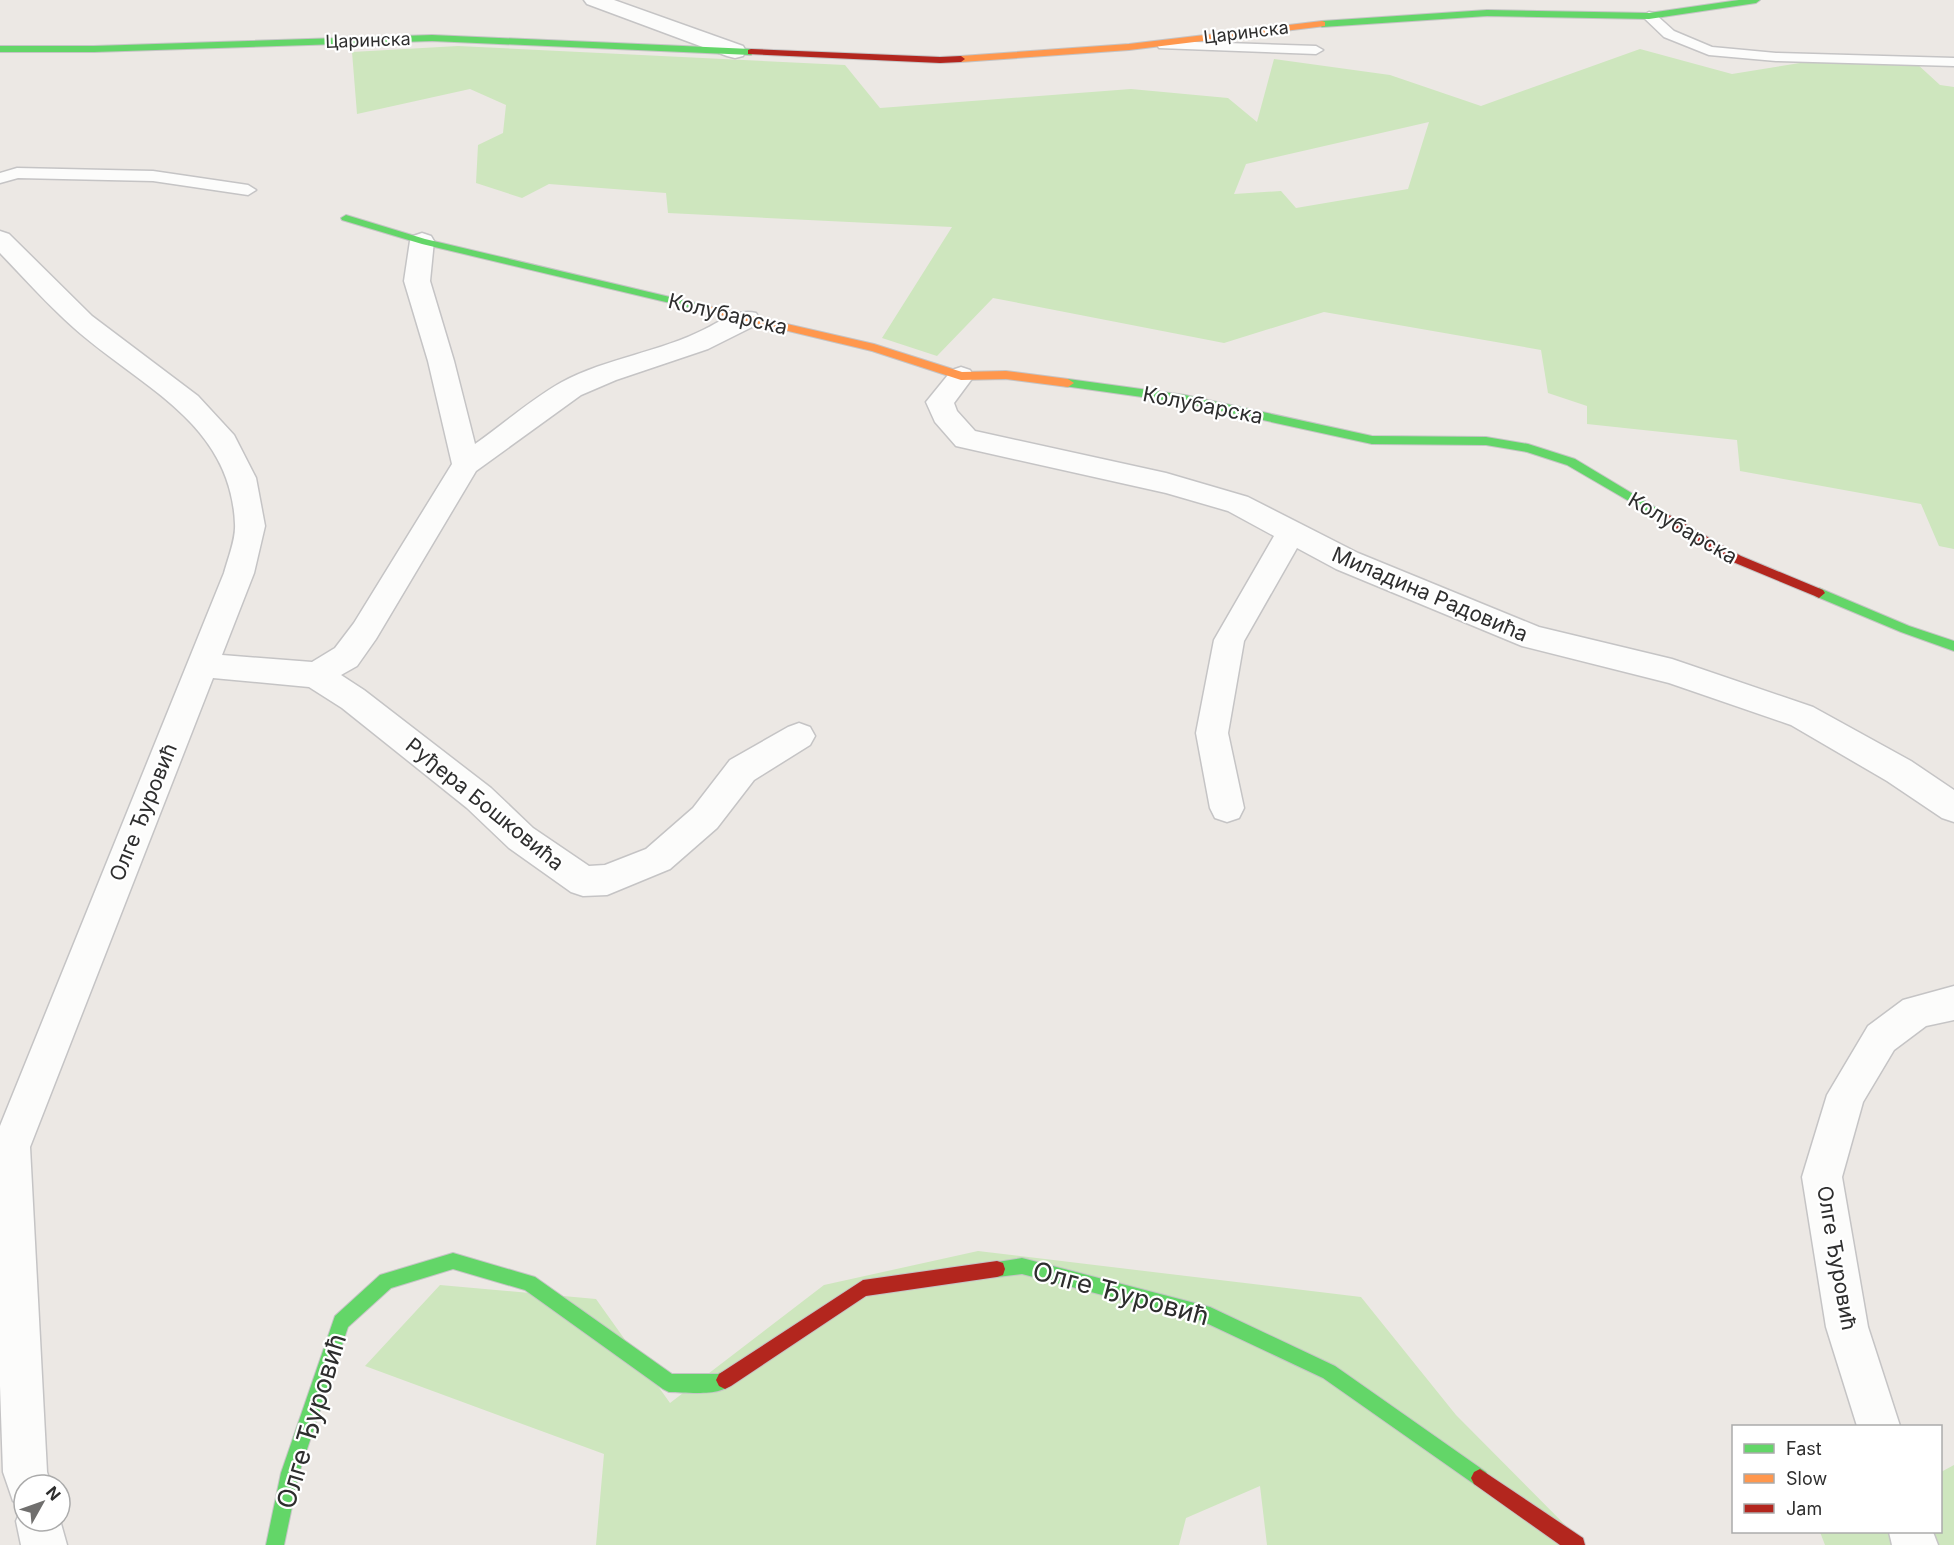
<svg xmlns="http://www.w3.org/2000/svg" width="1954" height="1545" viewBox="0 0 1954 1545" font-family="Inter,sans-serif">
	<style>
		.green { fill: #cee6be; fill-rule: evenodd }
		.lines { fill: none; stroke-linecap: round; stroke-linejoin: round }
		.lane-casing { stroke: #c5c4c5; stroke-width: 3 }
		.street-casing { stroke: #c5c4c5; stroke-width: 3 }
		.fast-casing { stroke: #c5c4c5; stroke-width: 2 }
		.slow-casing { stroke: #c5c4c5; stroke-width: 2 }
		.jam-casing { stroke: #c5c4c5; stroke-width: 2 }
		.lane { fill: #fcfcfb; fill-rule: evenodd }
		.street { fill: #fcfcfb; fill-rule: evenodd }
		.fast { fill: #63d668; fill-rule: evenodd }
		.slow { fill: #ff974d; fill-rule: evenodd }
		.jam { fill: #b3261e; fill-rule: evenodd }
		.labels { text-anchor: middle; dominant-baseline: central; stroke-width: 4.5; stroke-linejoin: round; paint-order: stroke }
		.far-street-label { font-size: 18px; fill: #2e2e2e; stroke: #fff }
		.street-label { font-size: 21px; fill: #2e2e2e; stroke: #fff }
		.near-street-label { font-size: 26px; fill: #2e2e2e; stroke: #fff }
	</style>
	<rect width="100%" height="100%" fill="#ece8e4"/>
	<g class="green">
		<path d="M 458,46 L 845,65 L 880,108 L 1131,89 L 1228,98 L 1257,122 L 1274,59 L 1390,75 L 1481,106 L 1640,49 L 1732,74 L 1806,62 L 1916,63 L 1940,85 L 1954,87 L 1954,549 L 1939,546 L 1921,504 L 1740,471 L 1737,440 L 1587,424 L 1587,406 L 1548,393 L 1541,350 L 1324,312 L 1224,343 L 993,298 L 937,356 L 882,338 L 952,227 L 668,213 L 666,193 L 549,184 L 522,198 L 476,183 L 478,145 L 503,133 L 506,105 L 470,89 L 357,114 L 352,52 ZM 1429,122 L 1408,189 L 1296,208 L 1281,191 L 1234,194 L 1246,164 Z"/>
		<path d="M 978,1251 L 1361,1297 L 1456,1415 L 1585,1545 L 1267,1545 L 1260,1486 L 1186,1518 L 1179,1545 L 596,1545 L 604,1454 L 365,1366 L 440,1285 L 596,1299 L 670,1403 L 824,1285 Z"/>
		<path d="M 1954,1465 L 1954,1545 L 1825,1545 L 1820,1532 L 1940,1532 L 1941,1472 Z"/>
	</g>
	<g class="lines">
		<defs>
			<g id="lane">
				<path d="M 1649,12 L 1654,13 L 1674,31 L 1712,47 L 1776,53 L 1954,58 L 1954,66 L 1776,61 L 1709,55 L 1664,37 L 1642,16 Z"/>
				<path d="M 1164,41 L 1316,46 L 1323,50 L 1316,54 L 1159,48 L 1157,45 L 1159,42 Z"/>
				<path d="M 17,168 L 153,171 L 248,185 L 256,190 L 248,195 L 153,181 L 18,178 L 0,183 L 0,173 Z"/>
			</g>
			<g id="street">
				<path d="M 584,0 L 614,0 L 743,46 L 746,51 L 743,56 L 735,58 L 727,56 L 587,4 Z"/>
				<path d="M 0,231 L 9,234 L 92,316 L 198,396 L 234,435 L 256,478 L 265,526 L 254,573 L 222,655 L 312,662 L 335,648 L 354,623 L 452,464 L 428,361 L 404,281 L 410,241 L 413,236 L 422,233 L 431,236 L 434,241 L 430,281 L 454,361 L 475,444 C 502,425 533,398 562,382 C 607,358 660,352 705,329 C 721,321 738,308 756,313 L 760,319 L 756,325 L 708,349 L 616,380 L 581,395 L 476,471 L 376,639 L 357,666 L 341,675 L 364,690 L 491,788 L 533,828 L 589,866 L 605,865 L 646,849 L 693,808 L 730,760 L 788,727 L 799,723 L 810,727 L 815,736 L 810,745 L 754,780 L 717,828 L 670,869 L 607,895 L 583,896 L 571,892 L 509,848 L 467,808 L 342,708 L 309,687 L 213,678 L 30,1147 L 47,1472 L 51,1485 L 24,1485 L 24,1521 L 60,1520 L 67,1545 L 21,1545 L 16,1521 L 23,1505 L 13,1501 L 3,1472 L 0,1386 L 0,1126 L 224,573 C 228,558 236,539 235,524 C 231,422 140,387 74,328 C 48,305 24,278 0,253 Z"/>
				<path d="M 961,367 L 970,370 L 974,376 L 954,403 L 957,411 L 975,431 L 1166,473 L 1248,497 L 1358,553 L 1539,627 L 1672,659 L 1813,707 L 1911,761 L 1954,790 L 1954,822 L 1942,818 L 1887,781 L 1791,725 L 1669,683 L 1522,646 L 1336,569 L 1297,548 L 1244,641 L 1228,733 L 1244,808 L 1239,818 L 1227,822 L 1215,818 L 1210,808 L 1196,733 L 1214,640 L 1274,536 L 1228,511 L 1166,493 L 956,446 L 935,422 L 926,402 L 952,370 Z"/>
				<path d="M 1954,986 L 1954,1020 L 1926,1026 L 1894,1050 L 1863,1102 L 1842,1177 L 1868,1327 L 1900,1426 L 1857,1426 L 1826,1327 L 1802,1177 L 1827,1095 L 1868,1026 L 1903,1000 Z"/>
				<path d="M 1889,1532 L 1933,1532 L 1938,1545 L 1892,1545 Z"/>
			</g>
			<g id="fast">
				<path d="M 1739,0 L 1760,0 L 1756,3 L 1649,19 L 1487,16 L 1322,27 L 1318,24 L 1322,21 L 1487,10 L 1649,13 Z"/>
				<path d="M 432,35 L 751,49 L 755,52 L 751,55 L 432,41 L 94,52 L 0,52 L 0,46 L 94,46 Z"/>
				<path d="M 346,215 L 425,239 L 708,306 L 713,309 L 708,312 L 422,244 L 342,220 L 341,218 Z"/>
				<path d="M 1068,379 L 1185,395 L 1372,436 L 1486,437 L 1528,444 L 1575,459 L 1663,512 L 1657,516 L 1653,515 L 1567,465 L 1527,452 L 1486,445 L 1372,444 L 1185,403 L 1064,386 L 1062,383 Z"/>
				<path d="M 1819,588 L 1909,626 L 1954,641 L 1954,651 L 1901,632 L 1815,596 L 1813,593 Z"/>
				<path d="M 453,1253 L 535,1277 L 672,1374 L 718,1374 L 725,1371 L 731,1374 L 734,1380 C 726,1398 687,1392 669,1392 L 663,1389 L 525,1290 L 453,1269 L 391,1288 L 348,1327 L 299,1473 L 284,1545 L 266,1545 L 281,1473 L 335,1316 L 380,1275 Z"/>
				<path d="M 1022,1258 L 1210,1307 L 1335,1366 L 1486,1472 L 1489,1478 L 1486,1484 L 1480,1487 L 1474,1484 L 1323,1378 L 1202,1321 L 1022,1274 L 997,1277 L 991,1275 L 989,1269 L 991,1263 Z"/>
			</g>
			<g id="slow">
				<path d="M 1322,21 L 1325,22 L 1325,26 L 1129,50 L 961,62 L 957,59 L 961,56 L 1129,44 Z"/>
				<path d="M 708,306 L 874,344 L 962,372 L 1006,371 L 1068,379 L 1074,383 L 1068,387 L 1006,379 L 961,380 L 872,351 L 704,311 L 703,309 Z"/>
			</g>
			<g id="jam">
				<path d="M 751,49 L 940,57 L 961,56 L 965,59 L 961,62 L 940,63 L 748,54 L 748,50 Z"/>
				<path d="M 1657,508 L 1741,556 L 1823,590 L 1825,593 L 1819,598 L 1815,596 L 1733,562 L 1653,515 L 1651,512 Z"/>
				<path d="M 997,1261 L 1003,1263 L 1005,1269 L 1003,1275 L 997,1277 L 866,1296 L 731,1386 L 725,1389 L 719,1386 L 716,1380 L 719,1374 L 863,1280 Z"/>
				<path d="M 1480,1469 L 1583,1538 L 1585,1545 L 1560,1545 L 1474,1484 L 1471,1478 L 1474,1472 Z"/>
			</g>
		</defs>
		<use href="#lane" class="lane-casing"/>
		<use href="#street" class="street-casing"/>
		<use href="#fast" class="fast-casing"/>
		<use href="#slow" class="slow-casing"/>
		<use href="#jam" class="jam-casing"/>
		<use href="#lane" class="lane"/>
		<use href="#street" class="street"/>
		<use href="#fast" class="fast"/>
		<use href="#slow" class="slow"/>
		<use href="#jam" class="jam"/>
	</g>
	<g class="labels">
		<g class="far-street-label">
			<text transform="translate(1246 32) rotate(-7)">Царинска</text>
			<text transform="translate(368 40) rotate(-2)">Царинска</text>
		</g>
		<g class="street-label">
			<text transform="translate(728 314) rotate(13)">Колубарска</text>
			<text transform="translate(1203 405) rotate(11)">Колубарска</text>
			<text transform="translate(1683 528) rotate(30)">Колубарска</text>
			<text transform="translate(1430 594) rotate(23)">Миладина Радовића</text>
			<text transform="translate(485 804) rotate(39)">Руђера Бошковића</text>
			<text transform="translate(143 812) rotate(-68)">Олге Ђуровић</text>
			<text transform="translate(1837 1258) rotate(80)">Олге Ђуровић</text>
		</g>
		<g class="near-street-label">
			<text transform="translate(1121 1293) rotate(15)">Олге Ђуровић</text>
			<text transform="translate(311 1421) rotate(-73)">Олге Ђуровић</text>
		</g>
	</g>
	<rect x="1732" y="1425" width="210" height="108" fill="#ffffff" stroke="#ababab" stroke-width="1.5"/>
	<rect x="1744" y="1444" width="30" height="9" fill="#63d668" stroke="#ababab" stroke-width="1.5"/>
	<text x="1786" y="1455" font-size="18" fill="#2e2e2e">Fast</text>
	<rect x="1744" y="1474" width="30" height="9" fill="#ff974d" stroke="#ababab" stroke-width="1.5"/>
	<text x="1786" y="1485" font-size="18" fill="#2e2e2e">Slow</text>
	<rect x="1744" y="1504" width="30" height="9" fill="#b3261e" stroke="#ababab" stroke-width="1.5"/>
	<text x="1786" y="1515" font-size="18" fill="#2e2e2e">Jam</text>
	<g transform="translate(42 1503) rotate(50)"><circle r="28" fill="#ffffff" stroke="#ababab" stroke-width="1.5"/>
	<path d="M0-4.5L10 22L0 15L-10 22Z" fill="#706f6e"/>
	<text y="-9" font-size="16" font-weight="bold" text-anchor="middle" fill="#2e2e2e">N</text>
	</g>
</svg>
